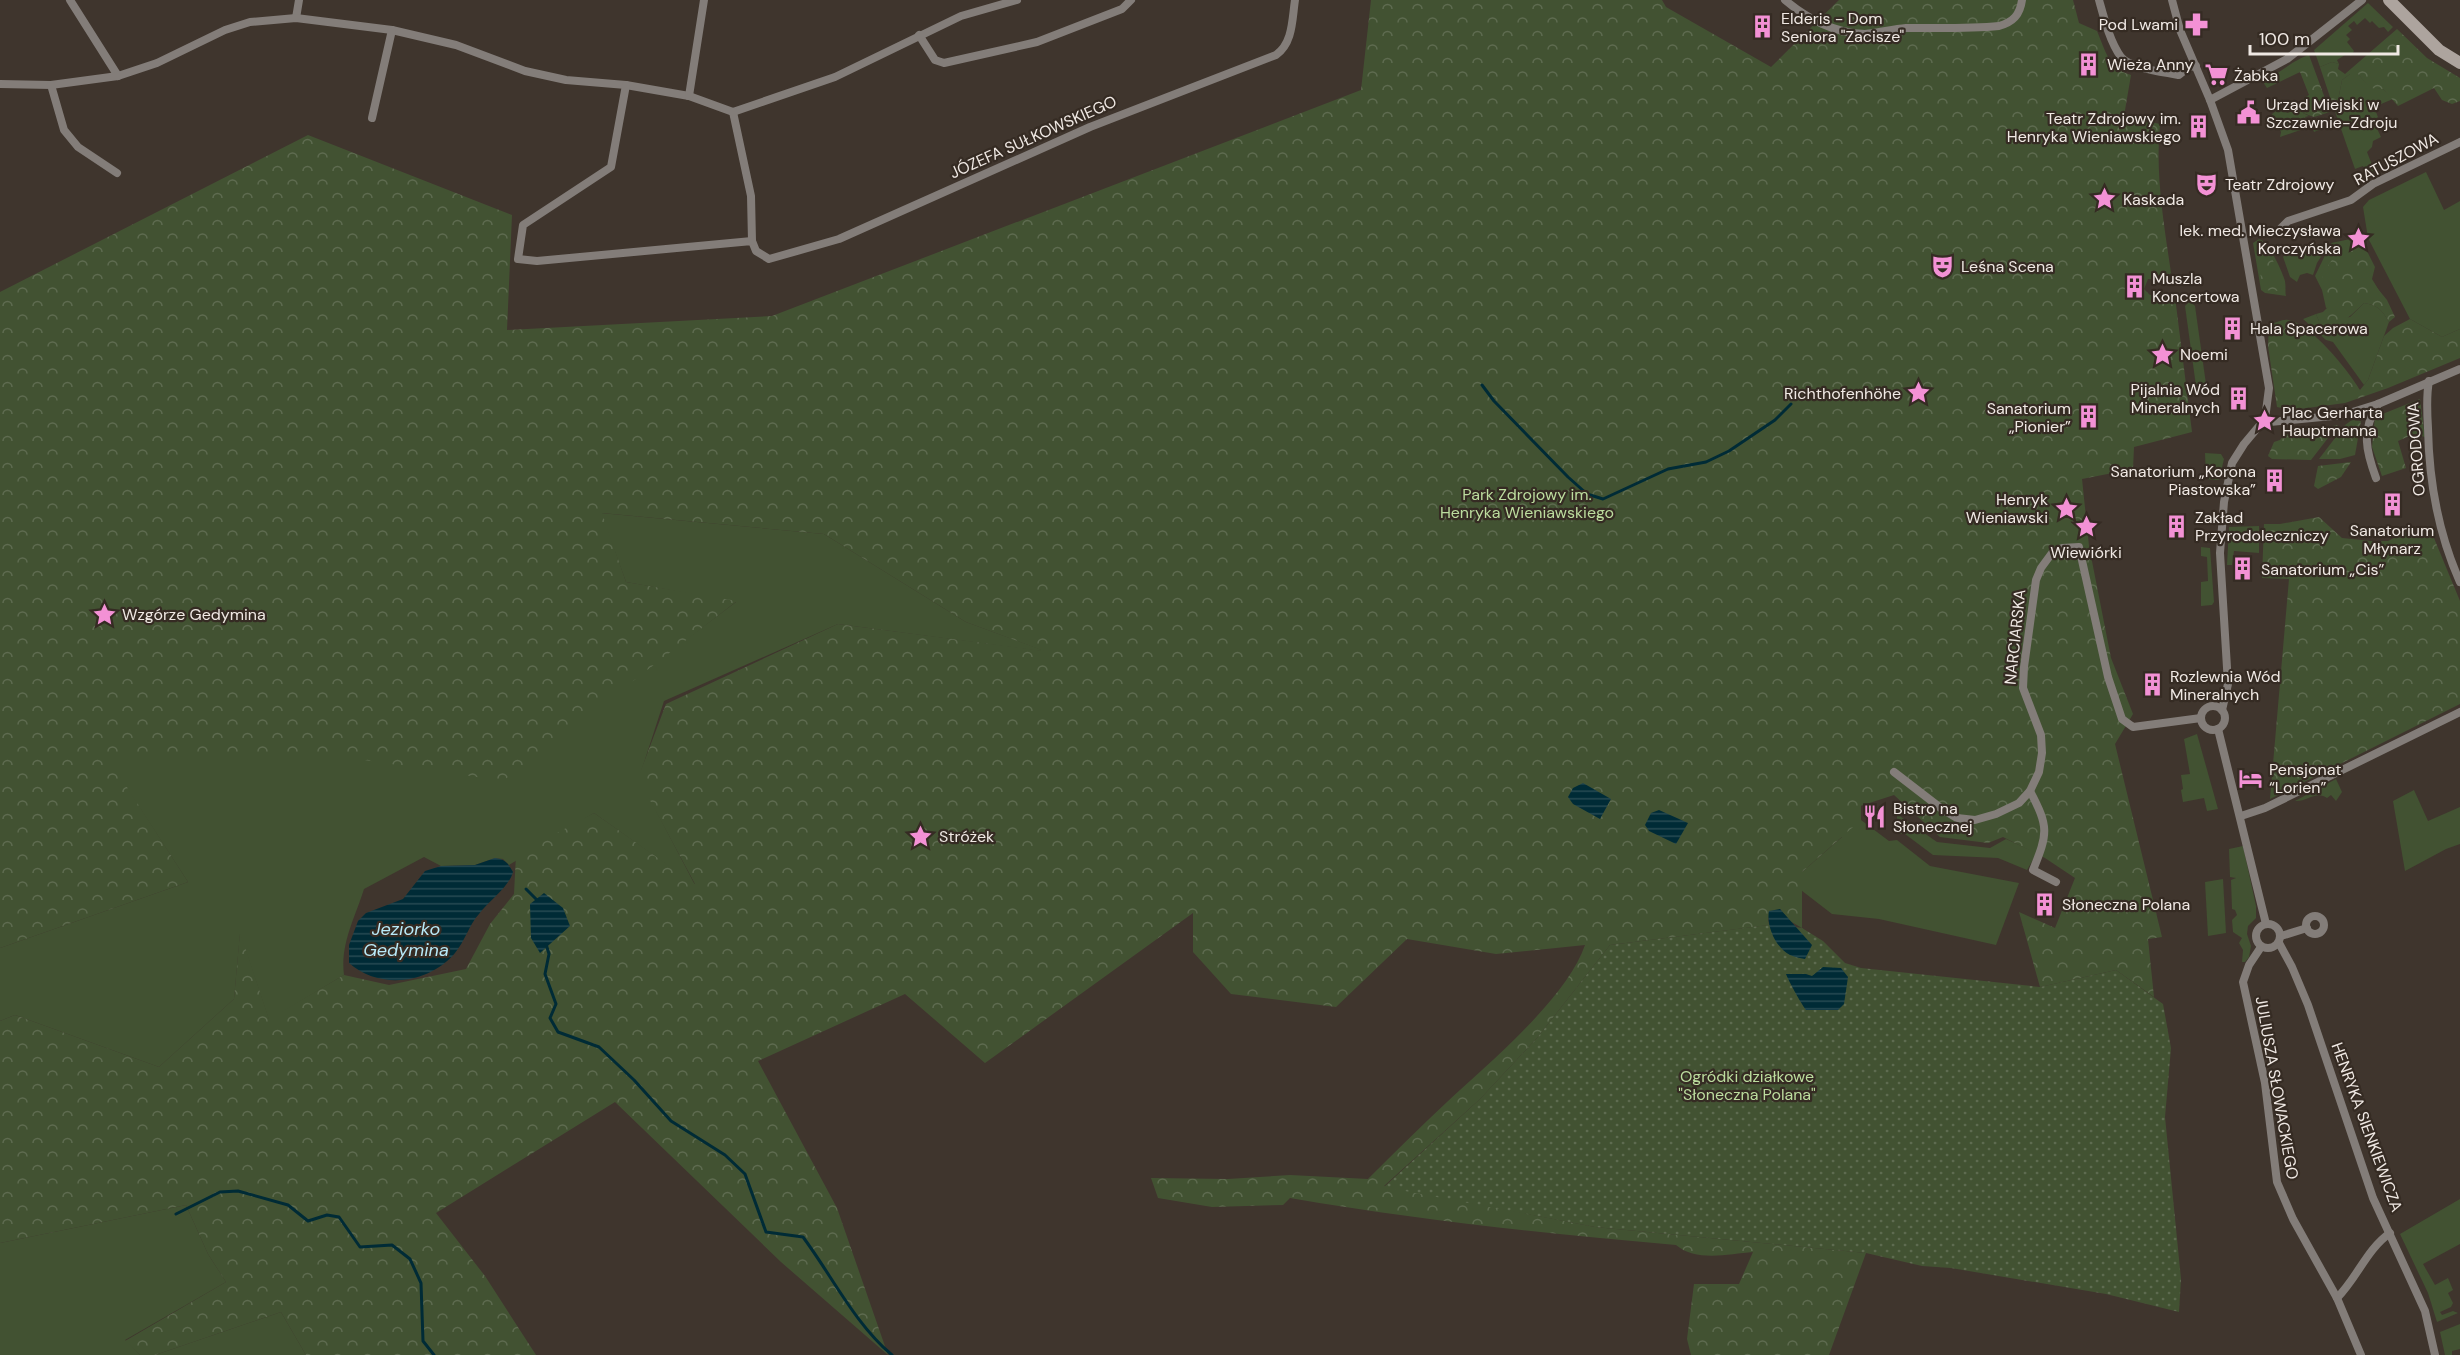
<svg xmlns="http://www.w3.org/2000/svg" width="2460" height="1355" viewBox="0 0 2460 1355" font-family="'DM Sans',sans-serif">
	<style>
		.green { fill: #425232 }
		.forest { fill: url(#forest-crowns) }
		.garden { fill: url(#garden-dots) }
		.water { fill: url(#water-rules) }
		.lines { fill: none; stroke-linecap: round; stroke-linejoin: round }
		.stream { stroke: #002b36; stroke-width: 3 }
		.street { stroke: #837d79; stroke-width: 8 }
		.secondary { stroke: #ada49e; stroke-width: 12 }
		.labels { text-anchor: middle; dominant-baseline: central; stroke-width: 4.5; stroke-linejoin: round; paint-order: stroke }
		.poi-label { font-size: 16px; fill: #f0e9e4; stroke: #352b23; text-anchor: start }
		.street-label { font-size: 16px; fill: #f0e9e4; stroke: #352b23 }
		.park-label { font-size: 16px; fill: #bcdd9e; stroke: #352b23 }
		.water-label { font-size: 18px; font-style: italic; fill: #b8eaf9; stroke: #352b23 }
	</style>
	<defs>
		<pattern id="forest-crowns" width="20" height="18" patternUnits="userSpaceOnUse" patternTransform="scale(1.5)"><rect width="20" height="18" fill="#425232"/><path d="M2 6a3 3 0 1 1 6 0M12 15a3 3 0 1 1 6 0" fill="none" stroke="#5e6b50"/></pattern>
		<pattern id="garden-dots" width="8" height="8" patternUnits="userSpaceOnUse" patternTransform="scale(1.5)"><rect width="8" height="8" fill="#425232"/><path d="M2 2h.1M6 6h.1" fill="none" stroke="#5e6b50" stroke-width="1.8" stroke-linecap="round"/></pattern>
		<pattern id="water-rules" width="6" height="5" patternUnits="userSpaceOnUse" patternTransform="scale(1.5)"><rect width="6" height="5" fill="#002b36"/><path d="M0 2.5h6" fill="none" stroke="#264a53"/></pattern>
	</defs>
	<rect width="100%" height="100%" fill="#3f352d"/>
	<g class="green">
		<path d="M 2368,3 L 2393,27 L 2388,32 L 2384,27 L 2379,28 L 2372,21 L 2370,23 L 2365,18 L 2357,25 L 2354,21 L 2348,26 L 2352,30 L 2346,35 L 2350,39 L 2347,42 L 2354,51 L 2351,56 L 2348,53 L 2337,60 L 2339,64 L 2332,62 L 2320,67 L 2314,50 Z"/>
		<path d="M 2350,74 L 2358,74 L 2370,87 L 2383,89 L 2393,99 L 2374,107 L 2378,117 L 2373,120 L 2381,137 L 2373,141 L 2372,147 L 2367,152 L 2376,175 L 2369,178 L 2363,166 L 2355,169 L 2332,103 L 2338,100 L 2342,80 Z"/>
		<path d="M 2305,105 L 2303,113 L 2309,116 L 2305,117 L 2307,122 L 2316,120 L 2319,130 L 2314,132 L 2312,126 L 2280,137 L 2281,132 L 2272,114 L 2283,106 L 2287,113 Z"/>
		<path d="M 2426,172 L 2444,210 L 2460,201 L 2460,329 L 2442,337 L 2410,319 L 2368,238 L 2363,207 L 2369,200 Z"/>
		<path d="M 2360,237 L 2375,267 L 2372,279 L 2383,297 L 2326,308 L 2322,290 L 2315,276 L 2331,243 Z"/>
		<path d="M 2259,239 C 2269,242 2282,271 2285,281 C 2286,286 2285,292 2286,296 L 2265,293 L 2261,290 L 2253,243 Z"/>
		<path d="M 2320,245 L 2323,246 L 2324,252 L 2317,263 L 2313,275 L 2307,273 L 2300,275 L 2297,282 L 2290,277 L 2283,257 L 2285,254 Z"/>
		<path d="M 2190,301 L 2195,306 L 2206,384 L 2202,390 L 2196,386 L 2185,306 Z"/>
		<path d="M 2364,303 C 2378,305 2382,310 2389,322 L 2368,380 L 2364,385 L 2333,342 L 2326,340 L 2303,319 L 2316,314 L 2319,321 L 2350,317 Z"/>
		<path d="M 2205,453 L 2221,454 L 2224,459 L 2219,480 L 2206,479 Z"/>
		<path d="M 601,513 L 824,534 L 966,622 L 1048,652 L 838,624 L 664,701 L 639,778 L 695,885 L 594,813 L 509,865 L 503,859 L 495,858 L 475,865 L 441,866 L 424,857 L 364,889 C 355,918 340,944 344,975 L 269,1020 L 240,934 L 234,999 L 159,1067 L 15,1015 L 0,1021 L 0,948 L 188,882 L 106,756 L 350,756 L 625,685 L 736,602 L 626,582 Z"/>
		<path d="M 2259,526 L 2259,553 L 2234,551 L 2232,565 L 2227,565 L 2229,527 Z"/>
		<path d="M 2201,547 L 2210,548 L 2214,602 L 2212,605 L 2201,606 L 2201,582 L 2208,581 L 2207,557 L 2201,556 Z"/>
		<path d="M 1468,591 L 1861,781 L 1861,820 L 1889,841 L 1897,840 L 1930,866 L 2019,883 L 1996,945 L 1879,919 L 1832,914 L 1797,887 L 1802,872 L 1842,837 Z"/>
		<path d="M 2197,734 L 2218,809 L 2207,811 L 2204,798 L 2183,802 L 2181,790 L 2183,789 L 2181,775 L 2190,774 L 2184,739 Z"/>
		<path d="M 2336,779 L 2342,792 L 2336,801 L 2331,795 L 2327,798 C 2316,790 2307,802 2295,801 Z"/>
		<path d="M 2414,790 L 2428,821 L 2460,807 L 2460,844 L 2446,849 L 2405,871 L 2393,801 Z"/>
		<path d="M 1897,814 L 1937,842 L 1990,848 L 2006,839 L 2037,853 L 2027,870 L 1998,858 L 1933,855 L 1905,834 L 1897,834 Z"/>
		<path d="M 2243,846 L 2256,906 L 2256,918 L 2248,926 L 2247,934 L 2251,946 L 2249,957 L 2245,962 L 2242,962 L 2243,950 L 2239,943 L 2242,938 L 2233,932 L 2232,920 L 2237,915 L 2235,910 L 2232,909 L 2231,880 L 2236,878 L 2230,877 L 2229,849 Z"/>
		<path d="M 2223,879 L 2226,933 L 2208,936 L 2205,882 Z"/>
		<path d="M 2460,1199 L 2460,1244 L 2423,1264 L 2435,1285 L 2448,1278 L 2453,1290 L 2448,1293 L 2453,1303 L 2451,1307 L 2440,1312 L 2442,1315 L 2453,1311 L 2458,1313 L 2437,1322 L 2428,1293 L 2400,1234 Z"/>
		<path d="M 186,1205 L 208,1254 L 226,1282 L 125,1340 L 140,1355 L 0,1355 L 0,1243 Z"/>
		<path d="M 281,1312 L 306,1355 L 155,1355 Z"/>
		<path d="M 2460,1324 L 2460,1349 L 2452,1351 L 2452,1355 L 2445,1355 L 2440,1332 Z"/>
	</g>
	<g class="forest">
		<path d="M 1371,0 L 1662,0 L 1666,7 L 1771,67 L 1839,0 L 2073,0 L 2079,23 L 2097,31 C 2106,52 2108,68 2131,75 L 2124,116 L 2160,124 C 2155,174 2164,224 2171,273 L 2162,280 L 2148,279 L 2144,289 L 2150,295 L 2157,295 L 2162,291 L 2167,295 L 2175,297 L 2192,432 L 2134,447 L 2133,469 L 2082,479 L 2089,546 L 2111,658 L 2133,714 L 2115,744 L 2162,937 L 2148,939 L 2154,997 L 2116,970 L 2040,987 L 2019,912 L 2055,928 L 2075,878 L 2045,858 L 2003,837 L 1988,843 L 1940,837 L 1894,795 L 1851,809 L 1861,820 L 1802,872 L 1802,928 L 1790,921 L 1780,909 L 1768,918 L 1769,925 L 1610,945 L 1537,1038 L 1480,1099 L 1384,1186 L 1595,1227 L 1866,1253 L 1829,1355 L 1691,1355 L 1687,1339 L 1694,1284 L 1739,1284 L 1753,1252 C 1728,1254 1696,1262 1676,1245 C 1547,1234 1418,1220 1290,1198 L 1283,1205 L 1212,1207 L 1158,1198 L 1151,1178 L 1228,1179 L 1290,1175 L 1368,1179 C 1394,1153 1420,1127 1447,1102 C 1489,1063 1567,998 1585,945 L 1496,954 L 1407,939 L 1336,1007 L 1231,994 L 1193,952 L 1193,913 L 985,1063 L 905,994 L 758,1061 L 837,1208 L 888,1355 L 781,1262 L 615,1102 L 436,1213 L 485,1276 L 536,1355 L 306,1355 L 281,1312 L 155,1355 L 140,1355 L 125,1341 L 226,1282 L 208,1254 L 186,1205 L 0,1243 L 0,1021 L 15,1015 L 159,1067 L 234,999 L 240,932 L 269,1019 L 344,975 L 389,985 L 466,969 L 490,924 L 514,894 L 516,855 L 594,813 L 695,884 L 638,778 L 666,704 L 838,624 L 1044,651 L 966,622 L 824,534 L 602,513 L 626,582 L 737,601 L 503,781 L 338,756 L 107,756 L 188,882 L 0,948 L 0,292 L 308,135 L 512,215 L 507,330 L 772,316 L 1361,90 Z"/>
		<path d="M 2397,29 L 2427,58 L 2460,78 L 2460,101 L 2452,104 L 2442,100 L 2434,88 L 2398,106 L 2383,89 L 2370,88 L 2358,74 L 2350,74 L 2342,80 L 2338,100 L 2332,103 L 2320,67 L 2332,62 L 2339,64 L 2338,69 L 2345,74 Z"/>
		<path d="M 2309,55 L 2330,112 L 2314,117 L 2303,113 L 2304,98 L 2309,95 L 2300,72 L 2267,88 L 2263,82 C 2278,74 2295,59 2309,55 Z"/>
		<path d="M 2267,248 L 2284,284 L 2280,291 L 2263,290 L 2257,254 L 2260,250 Z"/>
		<path d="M 2356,248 L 2372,267 L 2369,278 L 2387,300 L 2395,317 L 2389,322 C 2382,310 2378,305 2364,303 C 2347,319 2343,326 2319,321 L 2316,314 L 2323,312 L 2331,304 L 2322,275 L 2335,255 Z"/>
		<path d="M 2410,319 L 2442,337 L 2460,329 L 2460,358 L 2388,388 L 2345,403 L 2292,410 L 2277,407 L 2268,346 L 2269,325 C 2275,323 2283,319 2288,320 C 2310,323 2349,371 2360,390 L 2368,380 L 2384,336 L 2393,328 Z"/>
		<path d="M 2420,399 L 2425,437 L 2414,434 L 2398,441 L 2406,468 L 2382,476 L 2372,447 L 2375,417 Z"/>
		<path d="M 2352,420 L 2361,421 L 2355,455 L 2340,459 L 2319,459 L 2345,425 Z"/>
		<path d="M 2338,425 L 2311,460 L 2272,459 L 2268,456 L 2274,442 L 2280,440 L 2284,435 Z"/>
		<path d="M 2351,462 L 2341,477 L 2318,489 L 2314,486 L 2318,466 Z"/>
		<path d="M 2319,517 L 2342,538 L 2371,541 L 2388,541 L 2406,532 L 2412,532 L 2429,526 L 2460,601 L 2460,704 L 2270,799 L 2289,579 L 2262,578 L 2264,524 L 2280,524 Z"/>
	</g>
	<path class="garden" d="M 1776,924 L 1802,928 L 1823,941 L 1845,963 L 1861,968 L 2040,987 L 2116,970 L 2163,1004 L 2171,1048 L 2165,1117 L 2181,1279 L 2179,1312 L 2106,1294 L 1951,1268 L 1922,1266 L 1866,1253 L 1595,1227 L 1384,1187 L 1480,1099 L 1537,1038 L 1610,945 Z"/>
	<g class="water">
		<path d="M 1583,783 L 1611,799 L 1600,819 L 1573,804 L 1568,797 L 1573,788 Z"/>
		<path d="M 1659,810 L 1688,823 L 1676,844 L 1649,831 L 1645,825 L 1651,813 Z"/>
		<path d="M 495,858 C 505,859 508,863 513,872 C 509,887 489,901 479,914 C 469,925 465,941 455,953 C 429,984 379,990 349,963 L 349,945 L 358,921 L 366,913 L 403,899 L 425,871 L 441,866 L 475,865 Z"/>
		<path d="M 544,893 L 563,908 L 570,926 L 540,953 L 531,938 L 530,904 Z"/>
		<path d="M 1780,909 L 1812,945 L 1805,959 C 1800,958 1794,957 1790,955 C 1776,948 1766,926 1769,911 Z"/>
		<path d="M 1823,967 L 1841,968 L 1848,977 L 1844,1004 L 1838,1010 L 1806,1010 C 1802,1005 1788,980 1786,974 L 1806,974 L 1812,976 Z"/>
	</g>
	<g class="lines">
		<g class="stream">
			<path d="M 1482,385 L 1494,401 L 1568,477 L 1587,494 L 1603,499 L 1668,469 L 1706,462 L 1729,451 L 1775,420 L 1791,404"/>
			<path d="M 526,889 L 537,900"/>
			<path d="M 546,944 L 549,954 L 545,974 L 556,1004 L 550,1018 L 558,1032 L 599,1047 L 634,1080 L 671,1121 L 725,1155 L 745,1174 L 766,1232 L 803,1237 C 832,1276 855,1324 892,1355"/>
			<path d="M 176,1214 L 220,1192 L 238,1191 L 288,1205 L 308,1221 L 327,1215 L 339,1217 L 360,1247 L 392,1245 L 410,1259 L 421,1283 L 423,1341 L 434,1355"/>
		</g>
		<g class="street">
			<path d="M 70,0 L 118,76"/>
			<path d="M 1785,0 C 1806,18 1836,34 1865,34 C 1879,33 1892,29 1906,28 C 1937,28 1968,29 1999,26 C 2013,22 2020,15 2022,0"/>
			<path d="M 2099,0 C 2104,18 2110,42 2121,57 C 2130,68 2166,73 2179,75 L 2189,67 L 2196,66"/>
			<path d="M 2172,0 L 2180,30 L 2210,100 L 2228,150 L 2269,388 L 2265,419 L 2244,444 L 2232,463 L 2224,502 L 2220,553 L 2228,684 L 2222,710"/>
			<path d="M 296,18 L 299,0"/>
			<path d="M 919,35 L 935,60 L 944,63 L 1037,42 L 1122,9 L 1131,0"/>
			<path d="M 0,84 L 51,85 L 118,76 L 157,63 L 225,30 L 250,22 L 296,18 L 392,30 L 456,45 L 525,71 L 566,80 L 626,85 L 689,96 L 733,112 L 835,77 L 961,16 L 1017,0"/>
			<path d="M 51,85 L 64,130 L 78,147 L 117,173"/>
			<path d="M 626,85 L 611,167 L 523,225 L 518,259 L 537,261 L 752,241 L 756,251 L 769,259 L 839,239 L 1090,127 L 1276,55 C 1293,43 1292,20 1295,0"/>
			<path d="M 689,96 L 704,0"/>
			<path d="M 2210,100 L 2287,59 L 2362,0"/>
			<path d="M 733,112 L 751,196 L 752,241"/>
			<path d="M 372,118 L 392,30"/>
			<path d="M 2281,228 L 2288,221 L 2351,200 L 2373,184 L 2460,142"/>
			<path d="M 2429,381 C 2426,396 2427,412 2428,428 C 2429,482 2438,533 2460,582"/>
			<path d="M 2270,422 L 2343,415 L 2378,404 L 2460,369"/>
			<path d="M 2376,478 C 2366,451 2361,430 2378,404"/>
			<circle cx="2213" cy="718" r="12"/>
			<path d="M 2218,729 L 2266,924"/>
			<path d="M 1894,772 L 1942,809 L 1957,818 L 1975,820 L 1996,814 L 2019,803 L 2030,791 L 2039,772 L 2042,753 L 2041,735 L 2023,688 L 2024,667 L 2036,580 L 2041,568 L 2052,553 L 2062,548 L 2079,547 L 2108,677 L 2122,719 L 2133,727 L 2201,718"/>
			<path d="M 2030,791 C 2049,827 2048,833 2033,870 L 2056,882"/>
			<path d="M 2241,816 L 2265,808 L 2460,712"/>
			<circle cx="2315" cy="925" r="9"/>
			<circle cx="2268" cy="936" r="12"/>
			<path d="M 2281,936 L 2307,928"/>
			<path d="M 2279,943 L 2292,967 L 2308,1005 L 2373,1198 L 2425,1311 L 2435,1355"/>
			<path d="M 2261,947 L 2249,965 L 2243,982 L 2265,1083 L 2277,1182 L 2293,1219 L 2337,1298 L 2361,1355"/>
			<path d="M 2337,1298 C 2357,1278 2367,1249 2390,1233"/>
		</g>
		<path class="secondary" d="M 2389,0 L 2439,50 L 2460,63"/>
	</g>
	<defs>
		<symbol id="pharmacy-bare" viewBox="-9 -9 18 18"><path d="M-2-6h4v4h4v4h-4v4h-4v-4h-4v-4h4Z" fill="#f391d5" stroke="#352b23" stroke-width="2.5" paint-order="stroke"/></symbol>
		<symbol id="building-bare" viewBox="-9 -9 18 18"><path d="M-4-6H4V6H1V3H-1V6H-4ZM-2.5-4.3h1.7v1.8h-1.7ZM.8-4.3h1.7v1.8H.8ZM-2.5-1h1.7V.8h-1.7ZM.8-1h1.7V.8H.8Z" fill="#f391d5" stroke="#352b23" stroke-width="2.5" paint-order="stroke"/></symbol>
		<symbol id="supermarket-bare" viewBox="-9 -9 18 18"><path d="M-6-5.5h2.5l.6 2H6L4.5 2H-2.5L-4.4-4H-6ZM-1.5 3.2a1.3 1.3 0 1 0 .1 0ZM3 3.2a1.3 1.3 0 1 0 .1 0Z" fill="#f391d5" stroke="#352b23" stroke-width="2.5" paint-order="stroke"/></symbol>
		<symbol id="civic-bare" viewBox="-9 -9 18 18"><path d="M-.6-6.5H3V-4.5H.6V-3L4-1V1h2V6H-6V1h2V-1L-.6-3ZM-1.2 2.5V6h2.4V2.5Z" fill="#f391d5" stroke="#352b23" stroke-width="2.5" paint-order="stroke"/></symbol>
		<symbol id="theatre-bare" viewBox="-9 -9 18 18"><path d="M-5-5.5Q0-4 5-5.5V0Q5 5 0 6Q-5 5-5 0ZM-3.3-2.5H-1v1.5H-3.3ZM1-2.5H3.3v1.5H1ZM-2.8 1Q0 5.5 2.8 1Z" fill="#f391d5" stroke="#352b23" stroke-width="2.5" paint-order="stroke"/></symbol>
		<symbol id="sight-bare" viewBox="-9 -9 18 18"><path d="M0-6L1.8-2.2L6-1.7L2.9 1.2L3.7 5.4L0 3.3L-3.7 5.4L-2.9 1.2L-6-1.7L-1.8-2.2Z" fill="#f391d5" stroke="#352b23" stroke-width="2.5" paint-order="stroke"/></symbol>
		<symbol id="hotel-bare" viewBox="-9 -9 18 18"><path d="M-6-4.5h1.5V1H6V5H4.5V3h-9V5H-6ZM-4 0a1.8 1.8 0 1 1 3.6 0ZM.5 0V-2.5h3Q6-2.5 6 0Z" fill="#f391d5" stroke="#352b23" stroke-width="2.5" paint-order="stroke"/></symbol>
		<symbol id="restaurant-bare" viewBox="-9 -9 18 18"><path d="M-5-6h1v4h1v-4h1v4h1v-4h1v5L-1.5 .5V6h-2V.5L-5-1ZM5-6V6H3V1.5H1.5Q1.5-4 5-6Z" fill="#f391d5" stroke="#352b23" stroke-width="2.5" paint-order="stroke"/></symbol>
	</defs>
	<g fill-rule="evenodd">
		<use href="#pharmacy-bare" x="2180" y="8" width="33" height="33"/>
		<use href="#building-bare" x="1746" y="10" width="33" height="33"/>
		<use href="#building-bare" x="2072" y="48" width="33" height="33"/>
		<use href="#supermarket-bare" x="2200" y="58" width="33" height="33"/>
		<use href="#civic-bare" x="2232" y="96" width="33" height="33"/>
		<use href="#building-bare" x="2182" y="110" width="33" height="33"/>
		<use href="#theatre-bare" x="2190" y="168" width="33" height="33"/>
		<use href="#sight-bare" x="2088" y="182" width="33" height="33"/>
		<use href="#sight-bare" x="2342" y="222" width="33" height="33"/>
		<use href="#theatre-bare" x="1926" y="250" width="33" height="33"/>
		<use href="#building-bare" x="2118" y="270" width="33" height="33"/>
		<use href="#building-bare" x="2216" y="312" width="33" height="33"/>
		<use href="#sight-bare" x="2146" y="338" width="33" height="33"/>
		<use href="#sight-bare" x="1902" y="376" width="33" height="33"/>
		<use href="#building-bare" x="2222" y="382" width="33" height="33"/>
		<use href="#building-bare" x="2072" y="400" width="33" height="33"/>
		<use href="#sight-bare" x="2248" y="404" width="33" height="33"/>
		<use href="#building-bare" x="2258" y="464" width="33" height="33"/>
		<use href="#building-bare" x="2376" y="488" width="33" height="33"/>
		<use href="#sight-bare" x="2050" y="492" width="33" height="33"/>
		<use href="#building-bare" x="2160" y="510" width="33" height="33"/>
		<use href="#sight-bare" x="2070" y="510" width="33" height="33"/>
		<use href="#building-bare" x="2226" y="552" width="33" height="33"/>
		<use href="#sight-bare" x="88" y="598" width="33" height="33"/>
		<use href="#building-bare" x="2136" y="668" width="33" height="33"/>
		<use href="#hotel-bare" x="2234" y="762" width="33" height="33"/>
		<use href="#restaurant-bare" x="1858" y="800" width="33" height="33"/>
		<use href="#sight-bare" x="904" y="820" width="33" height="33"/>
		<use href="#building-bare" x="2028" y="888" width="33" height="33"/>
	</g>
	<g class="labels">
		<g class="poi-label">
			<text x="1781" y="18">Elderis - Dom<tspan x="1781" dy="18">Seniora "Zacisze"</tspan></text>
			<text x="2178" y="24" text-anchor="end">Pod Lwami</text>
			<text x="2107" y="64">Wieża Anny</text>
			<text x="2234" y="75">Żabka</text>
			<text x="2266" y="104">Urząd Miejski w<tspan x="2266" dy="18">Szczawnie-Zdroju</tspan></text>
			<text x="2181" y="118" text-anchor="end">Teatr Zdrojowy im.<tspan x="2181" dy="18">Henryka Wieniawskiego</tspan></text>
			<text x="2225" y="184">Teatr Zdrojowy</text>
			<text x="2123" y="199">Kaskada</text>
			<text x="2341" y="230" text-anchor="end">lek. med. Mieczysława<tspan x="2341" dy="18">Korczyńska</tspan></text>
			<text x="1961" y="266">Leśna Scena</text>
			<text x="2152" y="278">Muszla<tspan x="2152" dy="18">Koncertowa</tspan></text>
			<text x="2250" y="328">Hala Spacerowa</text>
			<text x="2180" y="354">Noemi</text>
			<text x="2220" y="389" text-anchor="end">Pijalnia Wód<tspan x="2220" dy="18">Mineralnych</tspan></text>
			<text x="1901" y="393" text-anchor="end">Richthofenhöhe</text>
			<text x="2071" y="408" text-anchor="end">Sanatorium<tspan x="2071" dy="18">„Pionier”</tspan></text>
			<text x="2282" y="412">Plac Gerharta<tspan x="2282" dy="18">Hauptmanna</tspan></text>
			<text x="2256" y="471" text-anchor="end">Sanatorium „Korona<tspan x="2256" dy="18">Piastowska”</tspan></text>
			<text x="2048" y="499" text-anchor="end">Henryk<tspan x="2048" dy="18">Wieniawski</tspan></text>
			<text x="2195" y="517">Zakład<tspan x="2195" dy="18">Przyrodoleczniczy</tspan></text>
			<text x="2392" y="530" text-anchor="middle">Sanatorium<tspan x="2392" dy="18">Młynarz</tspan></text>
			<text x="2086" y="552" text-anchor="middle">Wiewiórki</text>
			<text x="2261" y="569">Sanatorium „Cis”</text>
			<text x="122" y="614">Wzgórze Gedymina</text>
			<text x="2170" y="676">Rozlewnia Wód<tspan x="2170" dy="18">Mineralnych</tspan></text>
			<text x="2269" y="769">Pensjonat<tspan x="2269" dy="18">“Lorien”</tspan></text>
			<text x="1893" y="808">Bistro na<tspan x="1893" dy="18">Słonecznej</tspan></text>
			<text x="939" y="836">Stróżek</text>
			<text x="2062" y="904">Słoneczna Polana</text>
		</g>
		<g class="street-label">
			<text transform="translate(1033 137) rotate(-24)">JÓZEFA SUŁKOWSKIEGO</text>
			<text transform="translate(2396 159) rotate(-28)">RATUSZOWA</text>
			<text transform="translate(2416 449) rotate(-94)">OGRODOWA</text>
			<text transform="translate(2015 637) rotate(-84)">NARCIARSKA</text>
			<text transform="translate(2277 1088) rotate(80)">JULIUSZA SŁOWACKIEGO</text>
			<text transform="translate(2367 1127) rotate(70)">HENRYKA SIENKIEWICZA</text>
		</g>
		<g class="park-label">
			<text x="1527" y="494">Park Zdrojowy im.<tspan x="1527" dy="18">Henryka Wieniawskiego</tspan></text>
			<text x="1747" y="1076">Ogródki działkowe<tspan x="1747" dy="18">"Słoneczna Polana"</tspan></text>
		</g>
		<g class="water-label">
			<text x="406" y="929">Jeziorko<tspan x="406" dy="21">Gedymina</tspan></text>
		</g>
	</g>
	<path d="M2250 45v9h148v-9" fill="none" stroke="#f0e9e4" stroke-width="3"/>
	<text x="2259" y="45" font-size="18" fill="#f0e9e4" stroke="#352b23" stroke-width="4.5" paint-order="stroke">100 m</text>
</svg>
